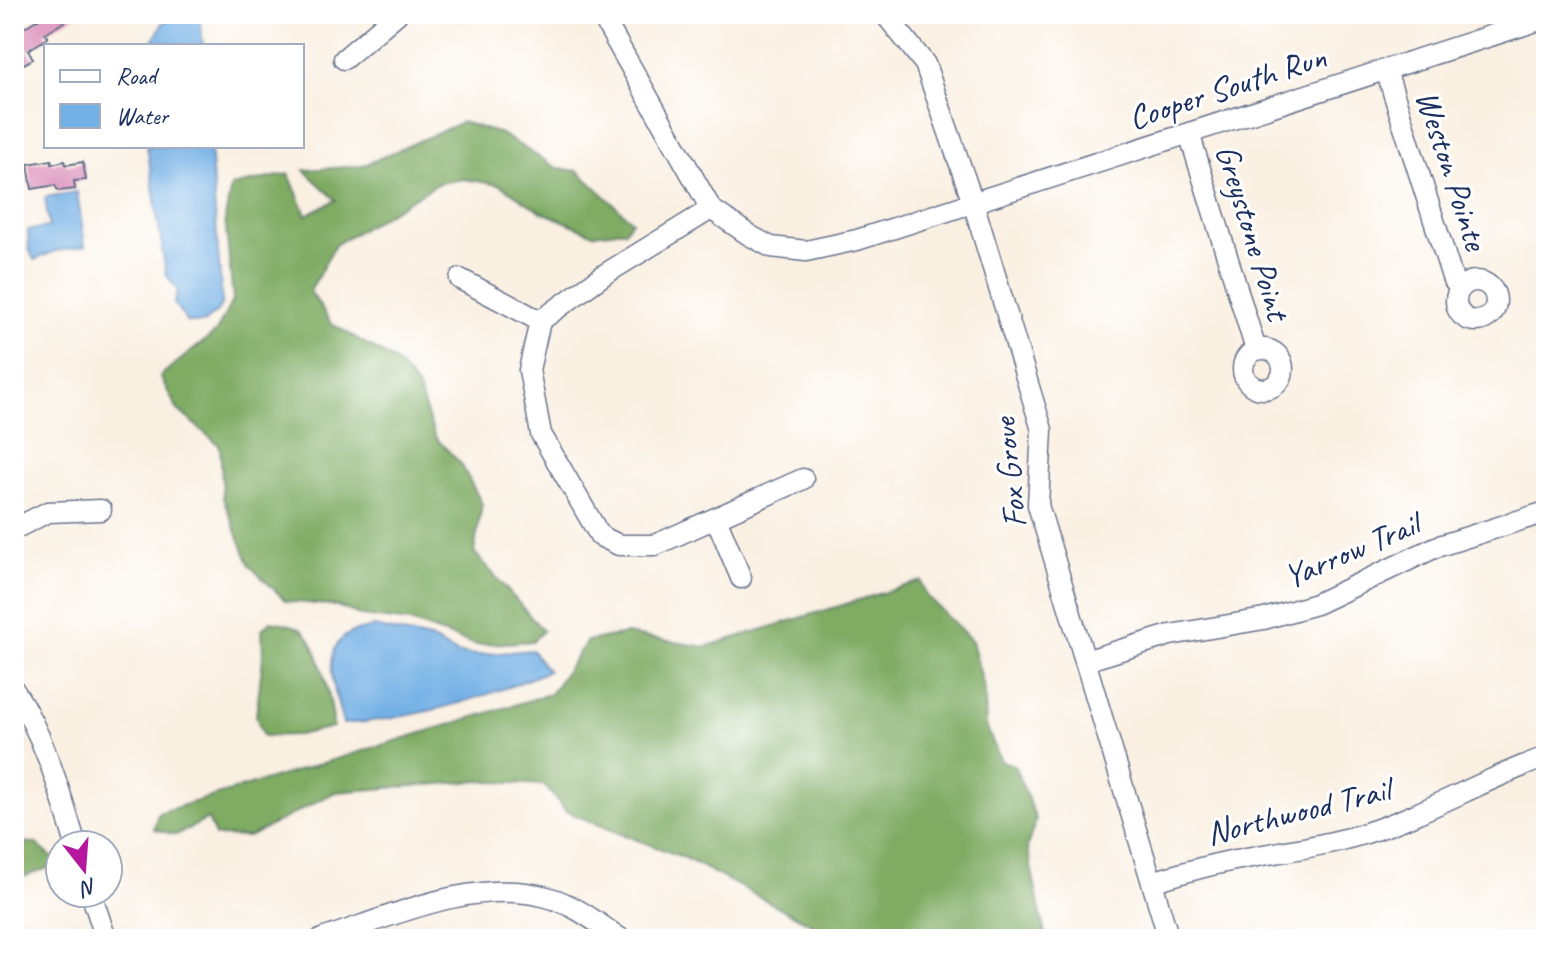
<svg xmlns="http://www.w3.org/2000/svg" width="1560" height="953" viewBox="0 0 1560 953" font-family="Caveat,sans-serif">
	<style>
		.forest { fill: #7fab63; stroke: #4d6d60; stroke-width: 2 }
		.water { fill: #73b0e5; stroke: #4770a2; stroke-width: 2 }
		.building { fill: #db8cb8 }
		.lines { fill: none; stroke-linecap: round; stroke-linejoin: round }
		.minor-casing { stroke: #69738c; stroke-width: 23 }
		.minor { stroke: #fff; stroke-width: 20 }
		.labels { text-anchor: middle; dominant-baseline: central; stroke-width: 6; stroke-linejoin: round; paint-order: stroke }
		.street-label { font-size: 34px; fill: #1b2f5e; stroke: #fff }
	</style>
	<rect width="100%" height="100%" fill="#fff"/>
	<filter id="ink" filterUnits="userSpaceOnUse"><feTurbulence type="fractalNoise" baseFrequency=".0125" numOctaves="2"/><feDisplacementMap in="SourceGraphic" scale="16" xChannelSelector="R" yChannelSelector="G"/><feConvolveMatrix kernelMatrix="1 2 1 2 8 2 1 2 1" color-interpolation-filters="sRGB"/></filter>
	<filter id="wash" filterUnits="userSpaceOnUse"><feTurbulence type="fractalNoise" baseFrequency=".006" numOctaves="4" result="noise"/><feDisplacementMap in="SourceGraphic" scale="32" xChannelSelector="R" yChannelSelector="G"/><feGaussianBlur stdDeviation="1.8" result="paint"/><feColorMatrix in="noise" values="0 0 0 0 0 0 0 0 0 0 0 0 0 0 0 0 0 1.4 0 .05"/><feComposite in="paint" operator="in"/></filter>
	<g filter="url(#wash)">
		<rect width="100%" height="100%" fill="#faf0e2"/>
		<g class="forest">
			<path d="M 462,122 L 501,134 L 557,168 L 578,171 L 632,221 L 625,230 L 594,234 L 540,211 L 500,185 L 464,179 L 439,183 L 335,245 L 310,291 L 331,323 L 395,361 L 417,386 L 435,437 L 461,464 L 482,504 L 474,552 L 543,631 L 532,641 L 476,645 L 410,622 L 362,616 L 337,606 L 286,601 L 250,566 L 223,498 L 220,446 L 177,409 L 160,376 L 216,332 L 233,299 L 225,218 L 231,186 L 289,174 L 306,215 L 336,200 L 304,170 L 362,166 Z"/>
			<path d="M 921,581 L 926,595 L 972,641 L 985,692 L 986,727 L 1001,761 L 1014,765 L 1036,819 L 1027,847 L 1046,939 L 813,939 L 817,927 L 685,858 L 611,830 L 566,811 L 544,785 L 479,781 L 335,792 L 249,837 L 215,836 L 208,819 L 176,835 L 154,829 L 158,813 L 550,694 L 587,641 L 626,634 L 705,647 Z"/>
			<path d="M 271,621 C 281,623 293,624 302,630 C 319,643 333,707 333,727 L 298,735 L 263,736 L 256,716 L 263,657 L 262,629 Z"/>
			<path d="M 14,842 L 35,843 L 60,864 L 14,880 Z"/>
		</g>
		<g class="water">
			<path d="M 180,14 L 200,14 L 203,46 L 150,46 L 163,23 Z"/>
			<path d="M 147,146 L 210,146 L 222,303 L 218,311 L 203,323 L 187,322 L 174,303 L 178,291 L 166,274 Z"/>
			<path d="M 77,192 L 85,246 L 56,251 L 34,260 L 29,249 L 28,230 L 49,227 L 45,197 Z"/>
			<path d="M 374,627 L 430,639 L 457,653 L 477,655 L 532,650 L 548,671 C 484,699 412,719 343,724 C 337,698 318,650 349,634 C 356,630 366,629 374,627 Z"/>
		</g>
		<g id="blocks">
			<g class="building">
				<path d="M 46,14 L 78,14 L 45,33 L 48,38 L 28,50 L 33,59 L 22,65 L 14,53 L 14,34 Z"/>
				<path d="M 52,160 L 52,164 L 65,161 L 66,165 L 83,162 L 86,180 L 74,181 L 75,189 L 58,191 L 55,185 L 32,189 L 28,164 Z"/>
			</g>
		</g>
	</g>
	<g filter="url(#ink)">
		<use href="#blocks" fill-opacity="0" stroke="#69738c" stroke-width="2"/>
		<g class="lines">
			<defs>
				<g id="minor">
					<path d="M 601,14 L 711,209 L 749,235 L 771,247 L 806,251 L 857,240 L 1546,18"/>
					<path d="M 885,14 L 925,64 L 973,202 L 1042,430 L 1038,505 L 1169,939"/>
					<path d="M 344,59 L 397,14"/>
					<path d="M 1386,70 L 1453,280 L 1460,287"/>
					<path d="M 1189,133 L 1256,350"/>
					<path d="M 711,209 L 605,274 L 540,321 L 529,370 L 541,434 L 600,536 L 619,545 L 655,545 L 803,479"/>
					<path d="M 460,279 L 540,321"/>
					<circle cx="1476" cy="301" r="20"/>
					<circle cx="1263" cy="369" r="20"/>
					<path d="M 716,518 L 741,578"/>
					<path d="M 14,529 L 48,512 L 101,510"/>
					<path d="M 1085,661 L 1170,635 L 1264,619 L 1316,604 L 1436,547 L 1546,512"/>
					<path d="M 14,690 C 45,737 60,792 76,845"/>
					<path d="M 1152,882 C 1181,873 1211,864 1241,859 C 1283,851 1325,846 1366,833 C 1428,813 1484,779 1546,757"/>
					<path d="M 91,893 L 106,939"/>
					<path d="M 322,939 C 390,917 475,877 547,897 C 574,904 599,924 621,939"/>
				</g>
			</defs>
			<use href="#minor" class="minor-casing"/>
			<use href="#minor" class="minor"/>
		</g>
	</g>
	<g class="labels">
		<g class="street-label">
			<text transform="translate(1227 87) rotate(-18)">Cooper South Run</text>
			<text transform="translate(1452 170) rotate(72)">Weston Pointe</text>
			<text transform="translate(1253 232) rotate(73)">Greystone Point</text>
			<text transform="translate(1009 473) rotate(-96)">Fox Grove</text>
			<text transform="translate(1351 550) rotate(-23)">Yarrow Trail</text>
			<text transform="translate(1298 811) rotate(-14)">Northwood Trail</text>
		</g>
	</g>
	<rect width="1560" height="953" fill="none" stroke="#fff" stroke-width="48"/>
	<rect x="44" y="44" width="260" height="104" fill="#ffffff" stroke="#a4acbf" stroke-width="2"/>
	<rect x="60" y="70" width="40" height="12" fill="#ffffff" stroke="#a4acbf" stroke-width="2"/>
	<text x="116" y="84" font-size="24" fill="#1b2f5e">Road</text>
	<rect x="60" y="104" width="40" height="24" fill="#73b0e5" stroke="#a4acbf" stroke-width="2"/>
	<text x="116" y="124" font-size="24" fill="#1b2f5e">Water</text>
	<g transform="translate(84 869) rotate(163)"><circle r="38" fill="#ffffff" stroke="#a4acbf" stroke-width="2"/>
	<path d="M0-6L14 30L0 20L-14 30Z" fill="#b5179e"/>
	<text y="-12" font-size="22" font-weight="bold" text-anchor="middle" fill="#1b2f5e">N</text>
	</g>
</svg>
